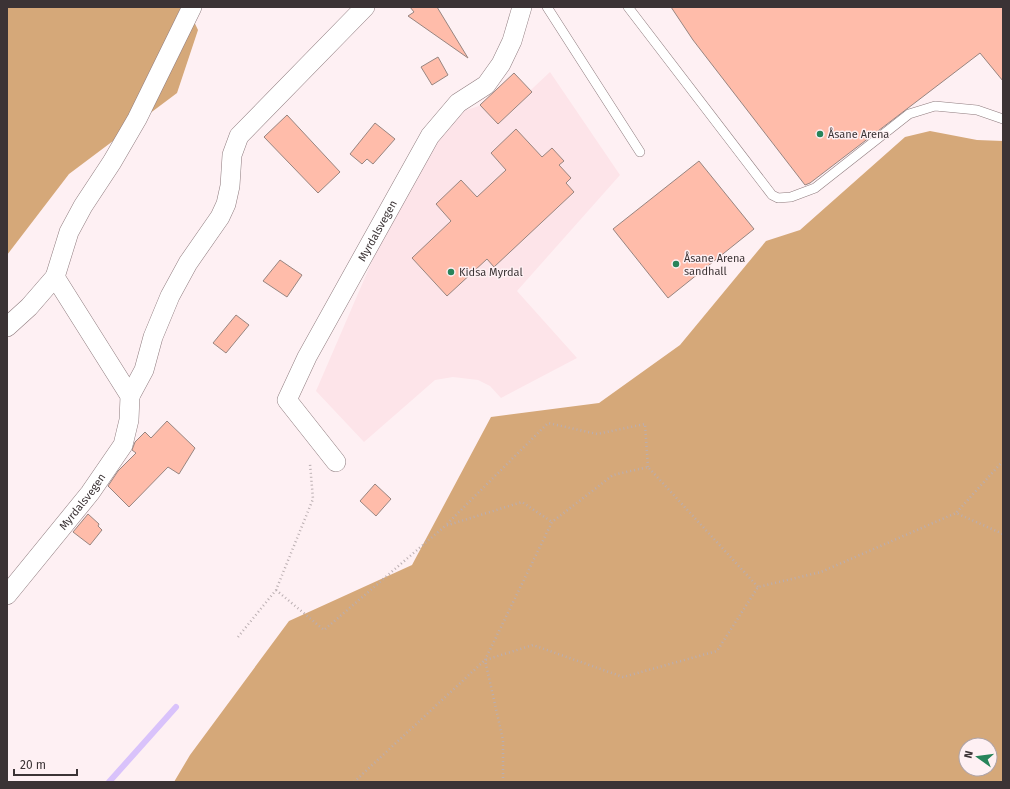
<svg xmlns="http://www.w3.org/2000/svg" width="1010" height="789" viewBox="0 0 1010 789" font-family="'Fira Sans',sans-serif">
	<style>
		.built { fill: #fde4e9 }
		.forest { fill: #d5a879; fill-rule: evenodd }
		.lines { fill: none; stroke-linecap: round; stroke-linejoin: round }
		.stream { stroke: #d9c2fb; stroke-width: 6 }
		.building { fill: #ffbcaa; stroke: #988580 }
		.lane-casing { stroke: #8f7c7f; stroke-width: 10 }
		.street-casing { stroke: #8f7c7f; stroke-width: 20 }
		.path { stroke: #baaeb1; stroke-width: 2.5; stroke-dasharray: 1 3; stroke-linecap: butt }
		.lane { stroke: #fff; stroke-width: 9 }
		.street { stroke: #fff; stroke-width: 19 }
		.poi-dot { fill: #27845a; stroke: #fef0f3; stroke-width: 1.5 }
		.labels { text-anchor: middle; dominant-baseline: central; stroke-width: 3; stroke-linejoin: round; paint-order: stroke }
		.poi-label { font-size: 11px; fill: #3b3335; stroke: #fef0f3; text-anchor: start }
		.street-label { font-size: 11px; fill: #3b3335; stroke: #fef0f3 }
	</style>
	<rect width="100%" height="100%" fill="#fef0f3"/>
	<path class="built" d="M 550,72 L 620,175 L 517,291 L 577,358 L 501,398 L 490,386 L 478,380 L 453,377 L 435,380 L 364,442 L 316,391 L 376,252 L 440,138 L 457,113 L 482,105 L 497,122 Z"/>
	<g class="forest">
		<path d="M 7,7 L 187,7 L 198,30 L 177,93 L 69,174 L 7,255 Z"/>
		<path d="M 930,131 L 977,140 L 1003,141 L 1003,782 L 174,782 L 190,755 L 289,621 L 412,565 L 491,417 L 599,403 L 680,345 L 766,241 L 800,230 L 905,137 ZM 966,745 L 990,745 L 990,769 L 966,769 Z"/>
	</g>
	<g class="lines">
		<path class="stream" d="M 109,782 L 176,707"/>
	</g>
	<g class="building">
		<path d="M 410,7 L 437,7 L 468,58 L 408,16 L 414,12 Z"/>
		<path d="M 671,7 L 1003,7 L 1003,81 L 980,53 L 810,183 L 805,185 L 693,40 Z"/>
		<path d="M 438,57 L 448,75 L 432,85 L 421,67 Z"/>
		<path d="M 514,73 L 532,92 L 498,124 L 480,105 Z"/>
		<path d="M 287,115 L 340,172 L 318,193 L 264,137 Z"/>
		<path d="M 375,123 L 395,139 L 373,164 L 367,159 L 362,164 L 350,154 Z"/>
		<path d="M 516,129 L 542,157 L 552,148 L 564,161 L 559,165 L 571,178 L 566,183 L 574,192 L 494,267 L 487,259 L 447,296 L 412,258 L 451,221 L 436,204 L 461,180 L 477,197 L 506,170 L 491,153 Z"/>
		<path d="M 699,161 L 754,229 L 668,298 L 613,229 Z"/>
		<path d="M 280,260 L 302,275 L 287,297 L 263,281 Z"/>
		<path d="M 236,315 L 249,325 L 226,353 L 213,343 Z"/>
		<path d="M 167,421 L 195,448 L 179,474 L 168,467 L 129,507 L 108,486 L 118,471 L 136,453 L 132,450 L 135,442 L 145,432 L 151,438 Z"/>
		<path d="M 375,484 L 391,499 L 376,516 L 360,501 Z"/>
		<path d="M 88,514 L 99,524 L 98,526 L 102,530 L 90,545 L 73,532 Z"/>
	</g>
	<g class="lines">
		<defs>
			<g id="lane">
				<path d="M 547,7 L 640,152"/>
				<path d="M 628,7 L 772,195 L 778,198 L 791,197 L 815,188 L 909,114 L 935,106 L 977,110 L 1003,119"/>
			</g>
			<g id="street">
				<path d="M 7,327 L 29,307 L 55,277 L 69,232 L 83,206 L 112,162 L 137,119 L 192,7"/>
				<path d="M 130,396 L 144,370 L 153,337 L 170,296 L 188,263 L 220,217 L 226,204 L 230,186 L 232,155 L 239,136 L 365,7"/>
				<path id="s1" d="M 336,462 L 287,400 L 307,357 L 430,136 L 458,103 L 486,85 L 501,64 L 512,41 L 522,7"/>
				<path id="s2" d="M 7,595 L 90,493 L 123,445 L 129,420 L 130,396 L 55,277"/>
			</g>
		</defs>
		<use href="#lane" class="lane-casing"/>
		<use href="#street" class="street-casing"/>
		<g class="path">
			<path d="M 1003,461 L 956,513 L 1003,534"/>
			<path d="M 447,524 L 548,423 L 597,434 L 645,424 L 648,467"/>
			<path d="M 276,590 L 324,630 L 445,526 L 522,502 L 552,522"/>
			<path d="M 238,637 L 276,590 L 313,499 L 310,464"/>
			<path d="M 354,782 L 485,660 L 533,645 L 623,677 L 717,651 L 758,587 L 821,572 L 956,513"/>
			<path d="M 503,782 L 503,740 L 485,660 L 552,522 L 613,475 L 648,467 L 758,587"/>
		</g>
		<use href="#lane" class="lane"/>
		<use href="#street" class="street"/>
	</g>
	<g class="poi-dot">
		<circle cx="820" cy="134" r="4"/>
		<circle cx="676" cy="264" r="4"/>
		<circle cx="451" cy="272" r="4"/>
	</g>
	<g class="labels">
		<g class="poi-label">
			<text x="828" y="134">Åsane Arena</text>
			<text x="684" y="258">Åsane Arena<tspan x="684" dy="13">sandhall</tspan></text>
			<text x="459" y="272">Kidsa Myrdal</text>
		</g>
		<g class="street-label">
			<text stroke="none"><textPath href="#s1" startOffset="271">Myrdalsvegen</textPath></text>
			<text stroke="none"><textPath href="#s2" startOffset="120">Myrdalsvegen</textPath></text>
		</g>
	</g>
	<rect width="1010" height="789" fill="none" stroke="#3b3335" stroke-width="16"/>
	<g transform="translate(978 757) rotate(284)"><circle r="19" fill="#fef0f3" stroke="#b0a4a7"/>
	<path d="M0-3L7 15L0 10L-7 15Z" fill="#27845a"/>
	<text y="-6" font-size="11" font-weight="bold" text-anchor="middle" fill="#3b3335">N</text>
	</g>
	<path d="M14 769v6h63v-6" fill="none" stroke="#3b3335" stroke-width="2"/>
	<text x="20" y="769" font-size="12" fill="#3b3335" stroke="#fef0f3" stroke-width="3" paint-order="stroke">20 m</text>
</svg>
